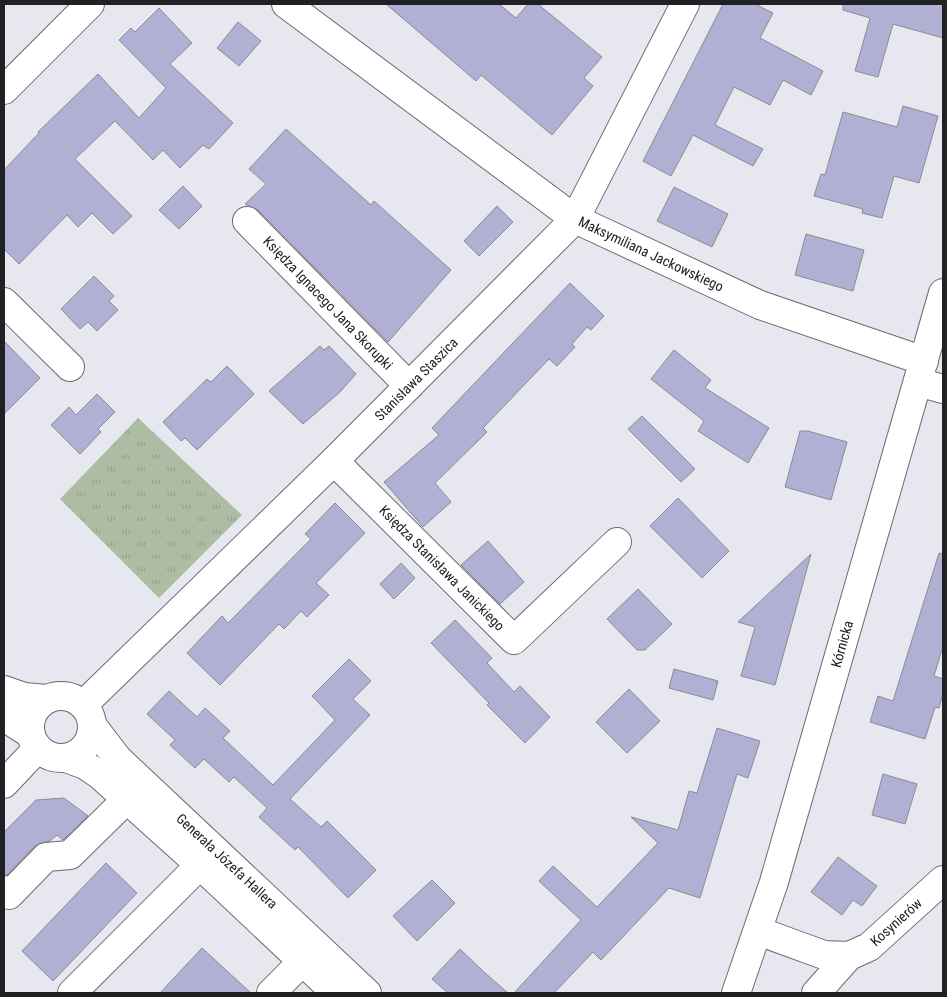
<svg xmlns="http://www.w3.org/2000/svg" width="947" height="997" viewBox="0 0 947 997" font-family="'Roboto Condensed',sans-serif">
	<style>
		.grass { fill: url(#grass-tufts) }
		.building { fill: #b2afd4; stroke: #8b8b93 }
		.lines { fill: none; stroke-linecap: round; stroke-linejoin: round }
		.minor-casing { stroke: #6a6a72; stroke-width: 30 }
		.minor { stroke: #fff; stroke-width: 28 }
		.labels { text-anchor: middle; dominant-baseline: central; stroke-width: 4.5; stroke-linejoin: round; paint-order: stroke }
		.street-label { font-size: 14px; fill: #212125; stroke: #fff }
	</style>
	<defs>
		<pattern id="grass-tufts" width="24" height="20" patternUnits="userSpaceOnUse" patternTransform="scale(1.25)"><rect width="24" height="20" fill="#adbda4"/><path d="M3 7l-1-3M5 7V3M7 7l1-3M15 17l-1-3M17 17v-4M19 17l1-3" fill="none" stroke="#95a28d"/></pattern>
	</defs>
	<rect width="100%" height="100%" fill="#e7e7f0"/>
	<path class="grass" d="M 138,418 L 242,515 L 159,598 L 60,499 Z"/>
	<g class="building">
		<path d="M 386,4 L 499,4 L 516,18 L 528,4 L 538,4 L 602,57 L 584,78 L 593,86 L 552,135 L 481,75 L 476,81 Z"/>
		<path d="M 723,4 L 755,4 L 773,13 L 760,38 L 823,71 L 811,95 L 783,80 L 770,105 L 734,87 L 715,125 L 763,149 L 753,166 L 693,135 L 671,176 L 643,161 Z"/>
		<path d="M 843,4 L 943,4 L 943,38 L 893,24 L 878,77 L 855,71 L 870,18 L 843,10 Z"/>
		<path d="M 159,8 L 192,43 L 170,64 L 233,123 L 209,149 L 203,145 L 180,168 L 163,150 L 153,160 L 115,121 L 75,159 L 132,216 L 113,234 L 92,213 L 78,227 L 67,215 L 19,264 L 4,249 L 4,170 L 39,133 L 38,132 L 98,74 L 139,118 L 166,88 L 119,40 L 131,28 L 135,32 Z"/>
		<path d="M 238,22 L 261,41 L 239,66 L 217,48 Z"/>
		<path d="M 903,106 L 938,116 L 919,183 L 894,176 L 882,218 L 862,213 L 863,209 L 814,196 L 821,174 L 825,175 L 843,112 L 897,127 Z"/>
		<path d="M 286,129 L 371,205 L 374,201 L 451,270 L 388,342 L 258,210 L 245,204 L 266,184 L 249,169 Z"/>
		<path d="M 183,186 L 202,206 L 179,229 L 159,210 Z"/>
		<path d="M 674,187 L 728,214 L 712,247 L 657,221 Z"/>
		<path d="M 497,206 L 513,222 L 479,256 L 464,241 Z"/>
		<path d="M 806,234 L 864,250 L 853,291 L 795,275 Z"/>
		<path d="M 94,276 L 114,296 L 109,301 L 118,310 L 97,331 L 88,322 L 80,329 L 61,309 Z"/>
		<path d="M 570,283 L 604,316 L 591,330 L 587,327 L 572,344 L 575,347 L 557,366 L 549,359 L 483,428 L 487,432 L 435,483 L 451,502 L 423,527 L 384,482 L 439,435 L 432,428 Z"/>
		<path d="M 4,341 L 40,378 L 4,414 Z"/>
		<path d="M 320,346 L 324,350 L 329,346 L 356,374 L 340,392 L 303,424 L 269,391 Z"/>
		<path d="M 674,350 L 711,380 L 705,388 L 769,428 L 748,463 L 698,431 L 704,421 L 651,379 Z"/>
		<path d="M 227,366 L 254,394 L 197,450 L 185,438 L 181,441 L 163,422 L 207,379 L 211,382 Z"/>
		<path d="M 97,394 L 115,412 L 98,429 L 101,432 L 80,454 L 51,425 L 69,407 L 76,415 Z"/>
		<path d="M 642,416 L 695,469 L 681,482 L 628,429 Z"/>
		<path d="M 800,431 L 808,431 L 847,442 L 831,500 L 785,487 Z"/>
		<path d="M 678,498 L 729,551 L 702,578 L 650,526 Z"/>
		<path d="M 335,503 L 365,533 L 316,583 L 329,595 L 307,617 L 301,611 L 284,629 L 279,624 L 220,685 L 187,653 L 222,616 L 228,623 L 311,539 L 305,534 Z"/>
		<path d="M 488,541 L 524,582 L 500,604 L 461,565 Z"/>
		<path d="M 939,553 L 943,554 L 943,646 L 934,676 L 943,679 L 943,693 L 939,708 L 935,707 L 925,739 L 870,722 L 878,696 L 893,701 Z"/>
		<path d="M 811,554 L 775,685 L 741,676 L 755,627 L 738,622 Z"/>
		<path d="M 401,563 L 415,578 L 394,599 L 380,584 Z"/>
		<path d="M 638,589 L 672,624 L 645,650 L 637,650 L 607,619 Z"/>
		<path d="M 455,620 L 492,658 L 487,663 L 514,692 L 520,686 L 550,717 L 525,743 L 487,705 L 489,703 L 431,643 Z"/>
		<path d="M 349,659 L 371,681 L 353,699 L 370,715 L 290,799 L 321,827 L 327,821 L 376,870 L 348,898 L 298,847 L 295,850 L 259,817 L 267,808 L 234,777 L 229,782 L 204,759 L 195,768 L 170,745 L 175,740 L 147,714 L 169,691 L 197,717 L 205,708 L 230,731 L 223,738 L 273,785 L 335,720 L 312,696 Z"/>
		<path d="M 674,669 L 718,681 L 713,700 L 669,688 Z"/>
		<path d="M 629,689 L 660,721 L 627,753 L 596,722 Z"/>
		<path d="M 717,728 L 760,741 L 748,778 L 737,774 L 700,898 L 669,888 L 601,960 L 593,952 L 554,993 L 514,993 L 581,920 L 539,881 L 553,866 L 597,907 L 658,843 L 631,817 L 678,830 L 689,791 L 697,793 Z"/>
		<path d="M 883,774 L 917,784 L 905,824 L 872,815 Z"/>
		<path d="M 64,798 L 88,816 L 63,840 L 57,835 L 50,841 L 35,846 L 7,875 L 4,875 L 4,832 L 36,800 Z"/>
		<path d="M 838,857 L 877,886 L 862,906 L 853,900 L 842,915 L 811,892 Z"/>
		<path d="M 106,863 L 137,893 L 53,981 L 22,951 Z"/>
		<path d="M 432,880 L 455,903 L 417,941 L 393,916 Z"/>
		<path d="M 202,948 L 227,971 L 251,993 L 160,993 Z"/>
		<path d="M 460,949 L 484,972 L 508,993 L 448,993 L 432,979 Z"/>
	</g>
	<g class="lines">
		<defs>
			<g id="minor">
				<path d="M 286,4 L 575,219 L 760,305 L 924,361"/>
				<path d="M 4,90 L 90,4"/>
				<path d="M 247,221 L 409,386"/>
				<path d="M 4,302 L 70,367"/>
				<path d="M 918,382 L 943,389"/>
				<path d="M 334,461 L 514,640 L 617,542"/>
				<path d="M 4,690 L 24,697 L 47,699"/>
				<circle cx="61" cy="727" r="31"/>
				<path d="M 83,705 L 334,461 L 575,219 L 685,4"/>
				<path d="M 4,717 L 29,733"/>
				<path d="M 92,725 L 118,759 L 367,993"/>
				<path d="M 66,758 L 85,765 L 101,776 L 200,865 L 336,993"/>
				<path d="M 4,784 L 37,749"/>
				<path d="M 4,890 L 9,895 L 46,857 L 70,855 L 127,799"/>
				<path d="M 758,931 L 824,955 L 849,956 L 869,947 L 943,880"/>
				<path d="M 72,993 L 200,865"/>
				<path d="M 271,993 L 302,962"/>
				<path d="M 736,993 L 774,882 L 943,293"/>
				<path d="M 816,993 L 849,956"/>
			</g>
		</defs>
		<use href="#minor" class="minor-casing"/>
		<use href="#minor" class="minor"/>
	</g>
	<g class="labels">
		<g class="street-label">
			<text transform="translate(651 254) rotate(25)">Maksymiliana Jackowskiego</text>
			<text transform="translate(328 303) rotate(46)">Księdza Ignacego Jana Skorupki</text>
			<text transform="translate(416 379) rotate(-45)">Stanisława Staszica</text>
			<text transform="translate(442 568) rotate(45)">Księdza Stanisława Janickiego</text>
			<text transform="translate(842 644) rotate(-74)">Kórnicka</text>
			<text transform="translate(227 861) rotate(43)">Generała Józefa Hallera</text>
			<text transform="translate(896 922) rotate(-42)">Kosynierów</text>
		</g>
	</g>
	<rect width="947" height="997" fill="none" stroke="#212125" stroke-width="10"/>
</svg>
